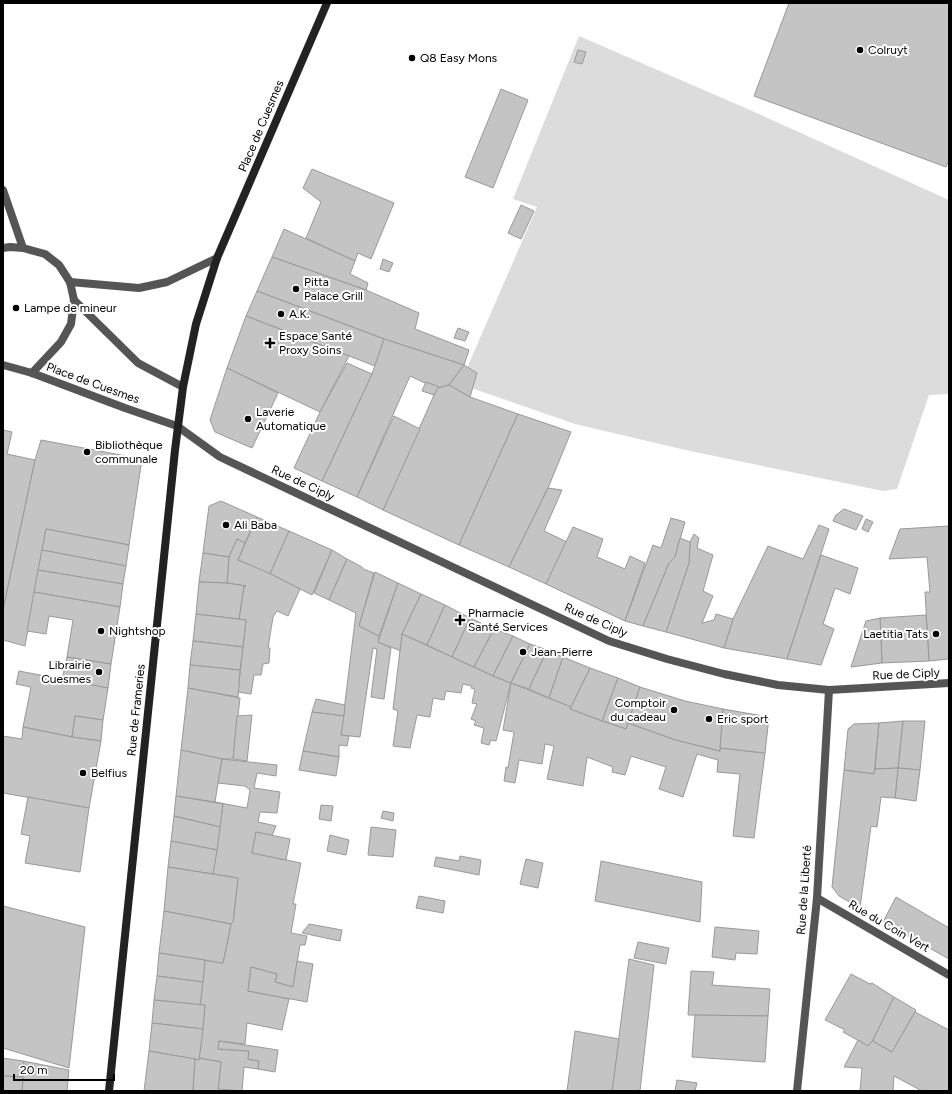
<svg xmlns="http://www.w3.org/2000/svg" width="952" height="1094" viewBox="0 0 952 1094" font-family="Figtree,sans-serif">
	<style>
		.green { fill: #dcdcdc }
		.building { fill: #c4c4c4; stroke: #999 }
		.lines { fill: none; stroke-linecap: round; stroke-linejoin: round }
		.minor { stroke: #555; stroke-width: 8 }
		.tertiary { stroke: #555; stroke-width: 8 }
		.secondary { stroke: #222; stroke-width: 8 }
		.poi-dot { fill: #000; stroke: #fff; stroke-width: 1.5 }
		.labels { text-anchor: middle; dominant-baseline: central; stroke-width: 4; stroke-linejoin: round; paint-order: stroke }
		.poi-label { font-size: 12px; fill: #000; stroke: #fff; text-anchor: start }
		.street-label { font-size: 12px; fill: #000; stroke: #fff }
	</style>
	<rect width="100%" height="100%" fill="#fff"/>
	<path class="green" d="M 579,36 L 750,110 L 949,200 L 949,394 L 929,395 L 897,489 L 883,491 L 690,451 L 575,424 L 460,384 L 537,207 L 513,199 Z"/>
	<g class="building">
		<path d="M 789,3 L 949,3 L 949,160 L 946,167 L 754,96 Z"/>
		<path d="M 578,50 L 586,52 L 582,64 L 574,62 Z"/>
		<path d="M 501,89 L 528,100 L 493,188 L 465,177 Z"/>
		<path d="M 312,169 L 394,203 L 371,259 L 358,253 L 355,261 L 306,238 L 321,202 L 303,188 Z"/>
		<path d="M 521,205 L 534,211 L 521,239 L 508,233 Z"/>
		<path d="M 284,229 L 355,261 L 350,274 L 368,283 L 366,290 L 272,257 Z"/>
		<path d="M 272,257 L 366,290 L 419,313 L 415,329 L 469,350 L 464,365 L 384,339 L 257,291 Z"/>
		<path d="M 383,259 L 393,263 L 389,272 L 380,269 Z"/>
		<path d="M 257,291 L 384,339 L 375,366 L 246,316 Z"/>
		<path d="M 246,316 L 349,356 L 320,412 L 227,368 Z"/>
		<path d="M 458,328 L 469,332 L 465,341 L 454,338 Z"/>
		<path d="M 384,339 L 464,365 L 449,385 L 438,388 L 439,387 L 426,382 L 425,383 L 410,376 L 357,497 L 322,481 L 372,374 Z"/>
		<path d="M 347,363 L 372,374 L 322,481 L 294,468 L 320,412 Z"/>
		<path d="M 464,365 L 477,373 L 470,397 L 449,385 Z"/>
		<path d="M 227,368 L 278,393 L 252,448 L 215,432 L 210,420 Z"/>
		<path d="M 426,382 L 439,387 L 434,395 L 422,391 Z"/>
		<path d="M 449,385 L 470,397 L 518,414 L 459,545 L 383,510 L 434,395 L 438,388 Z"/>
		<path d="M 518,414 L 571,432 L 548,488 L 509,567 L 459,545 Z"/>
		<path d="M 394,416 L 420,429 L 383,510 L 357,497 Z"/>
		<path d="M 3,430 L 12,432 L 7,454 L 35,460 L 3,610 Z"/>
		<path d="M 41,440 L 142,459 L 129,545 L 46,529 L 25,646 L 3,640 L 3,610 L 35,460 Z"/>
		<path d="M 548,488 L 562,490 L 544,531 L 567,542 L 546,584 L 509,567 Z"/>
		<path d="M 221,501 L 257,517 L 245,543 L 237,539 L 229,557 L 203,553 L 209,506 Z"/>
		<path d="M 844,509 L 863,516 L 856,530 L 833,521 L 836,515 Z"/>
		<path d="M 257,517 L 289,531 L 270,574 L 238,560 Z"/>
		<path d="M 671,518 L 685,522 L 675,557 L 669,563 L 643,626 L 625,621 L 653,545 L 661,548 Z"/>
		<path d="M 866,519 L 873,522 L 868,532 L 862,529 Z"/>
		<path d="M 819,525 L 829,529 L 787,659 L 724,648 L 733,619 L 768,546 L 803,559 Z"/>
		<path d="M 949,526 L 949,659 L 929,661 L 925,592 L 930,592 L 927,557 L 889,559 L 900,529 Z"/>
		<path d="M 573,527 L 603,539 L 597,557 L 625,569 L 630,556 L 645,563 L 625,621 L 546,584 Z"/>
		<path d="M 46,529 L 129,545 L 126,566 L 42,550 Z"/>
		<path d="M 289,531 L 332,550 L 312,595 L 270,574 Z"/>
		<path d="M 694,534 L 699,538 L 697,548 L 713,555 L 703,591 L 713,596 L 702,623 L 714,620 L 716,614 L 733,619 L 724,648 L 666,632 L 689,563 L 690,542 Z"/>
		<path d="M 680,538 L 690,542 L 689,563 L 666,632 L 643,626 L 669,563 L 675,557 Z"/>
		<path d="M 237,539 L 245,543 L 238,560 L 269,573 L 300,589 L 288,616 L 277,611 L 273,617 L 268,648 L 270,648 L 269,663 L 263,664 L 261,675 L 254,675 L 251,694 L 238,692 L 246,620 L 239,619 L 244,586 L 246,586 L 227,583 L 229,557 Z"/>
		<path d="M 42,550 L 126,566 L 123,584 L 38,570 Z"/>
		<path d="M 332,550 L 347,559 L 329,600 L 314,593 Z"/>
		<path d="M 203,553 L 229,557 L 227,583 L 199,582 Z"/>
		<path d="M 821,555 L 858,568 L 850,594 L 835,588 L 823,624 L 834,629 L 821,665 L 787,659 Z"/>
		<path d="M 347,559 L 362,567 L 363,569 L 374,573 L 359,626 L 379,636 L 378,642 L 391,648 L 384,699 L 371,697 L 377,649 L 373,648 L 360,737 L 341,735 L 356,613 L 329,600 Z"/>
		<path d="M 38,570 L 123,584 L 120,607 L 34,592 Z"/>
		<path d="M 375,572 L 398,583 L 379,636 L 359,626 Z"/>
		<path d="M 199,582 L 227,583 L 246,586 L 244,586 L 239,619 L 196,614 Z"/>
		<path d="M 398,583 L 421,594 L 402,634 L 401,651 L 378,642 Z"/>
		<path d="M 34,592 L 120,607 L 111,664 L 67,657 L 73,620 L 49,616 L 46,634 L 27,631 Z"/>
		<path d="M 421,594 L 445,605 L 427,645 L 402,634 Z"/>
		<path d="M 445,605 L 470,618 L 452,657 L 427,645 Z"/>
		<path d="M 196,614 L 246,620 L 243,647 L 193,641 Z"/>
		<path d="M 926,615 L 929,661 L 882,663 L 880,618 Z"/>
		<path d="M 470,618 L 494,629 L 474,667 L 452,657 Z"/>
		<path d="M 880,618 L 882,663 L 851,667 L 866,621 Z"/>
		<path d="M 494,629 L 513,636 L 493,676 L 474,667 Z"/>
		<path d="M 402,634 L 493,676 L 511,683 L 496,741 L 491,740 L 489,745 L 481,743 L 484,728 L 474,725 L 476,721 L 471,719 L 477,704 L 472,703 L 475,689 L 471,688 L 472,686 L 463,684 L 461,693 L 446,691 L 444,700 L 433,698 L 430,717 L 417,715 L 410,748 L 393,746 L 398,711 L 393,709 Z"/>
		<path d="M 513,636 L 530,644 L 511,683 L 493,676 Z"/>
		<path d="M 193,641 L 243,647 L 240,670 L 190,665 Z"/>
		<path d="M 530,644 L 547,650 L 529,689 L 511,683 Z"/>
		<path d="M 547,650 L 563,657 L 549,698 L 529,689 Z"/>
		<path d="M 67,657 L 111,664 L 108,688 L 62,680 Z"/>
		<path d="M 563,657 L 590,668 L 571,707 L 549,698 Z"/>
		<path d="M 190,665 L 240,670 L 238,697 L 188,688 Z"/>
		<path d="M 590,668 L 618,678 L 602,721 L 570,709 Z"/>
		<path d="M 19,671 L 108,688 L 103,720 L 75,716 L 72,737 L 23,727 L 31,687 L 16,684 Z"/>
		<path d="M 618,678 L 640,687 L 626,729 L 602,721 Z"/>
		<path d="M 511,683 L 571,707 L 570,709 L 602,721 L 626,729 L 628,723 L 676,740 L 720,751 L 720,748 L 765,753 L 754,838 L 733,836 L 740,774 L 717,772 L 718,760 L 697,754 L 683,797 L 659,789 L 666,767 L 631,756 L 625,775 L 612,772 L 613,767 L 587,757 L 583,786 L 547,779 L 554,746 L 545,744 L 542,764 L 519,760 L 515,783 L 504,781 L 506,767 L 508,768 L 514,732 L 503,730 Z"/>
		<path d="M 640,687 L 685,701 L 723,709 L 720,751 L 676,740 L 628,723 Z"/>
		<path d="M 188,688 L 240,698 L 233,759 L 222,759 L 181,750 Z"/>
		<path d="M 316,699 L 345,705 L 344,716 L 312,712 Z"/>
		<path d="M 723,709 L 769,717 L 765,753 L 720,748 Z"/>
		<path d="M 312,712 L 344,716 L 341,735 L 349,736 L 347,746 L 339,745 L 339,757 L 303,751 Z"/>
		<path d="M 252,715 L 247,761 L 233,759 L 237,716 Z"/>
		<path d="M 75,716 L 103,720 L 101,741 L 72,737 Z"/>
		<path d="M 903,721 L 925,721 L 920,770 L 898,768 Z"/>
		<path d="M 903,721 L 898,768 L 875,769 L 879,723 Z"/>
		<path d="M 879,723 L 874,774 L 844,770 L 848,729 L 854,724 Z"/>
		<path d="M 23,727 L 72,737 L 101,741 L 89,808 L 3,793 L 3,736 L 22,739 Z"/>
		<path d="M 181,750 L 222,759 L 215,802 L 176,796 Z"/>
		<path d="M 303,751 L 339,757 L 336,776 L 299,770 Z"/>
		<path d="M 222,759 L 277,765 L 276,776 L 257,773 L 254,788 L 280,792 L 277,813 L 260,812 L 258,822 L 276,826 L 272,836 L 256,832 L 252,853 L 301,863 L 293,904 L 296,904 L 291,933 L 307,936 L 305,945 L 300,945 L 293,987 L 275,982 L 277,974 L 251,967 L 248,991 L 289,999 L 282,1030 L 247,1023 L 245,1044 L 219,1041 L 218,1049 L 249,1051 L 248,1059 L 259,1061 L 258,1069 L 244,1067 L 242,1091 L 218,1089 L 221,1062 L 199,1058 L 205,1005 L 200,1005 L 205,960 L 223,963 L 231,924 L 233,922 L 238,878 L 213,874 L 223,804 L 215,802 L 247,808 L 250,790 L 245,786 L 218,783 Z"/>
		<path d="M 898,768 L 920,770 L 916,801 L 895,798 Z"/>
		<path d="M 898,768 L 895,798 L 881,797 L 877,827 L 871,826 L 860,908 L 839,896 L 832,887 L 844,770 L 874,774 L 875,769 Z"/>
		<path d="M 176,796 L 223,804 L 220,827 L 174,816 Z"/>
		<path d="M 28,797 L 89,808 L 80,872 L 25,863 L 30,836 L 21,834 Z"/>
		<path d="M 321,805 L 333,806 L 331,821 L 319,819 Z"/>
		<path d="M 383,811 L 394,813 L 393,821 L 381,818 Z"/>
		<path d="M 174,816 L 220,827 L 217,850 L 171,841 Z"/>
		<path d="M 371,827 L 396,830 L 393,857 L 368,855 Z"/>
		<path d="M 256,832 L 290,839 L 286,860 L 252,853 Z"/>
		<path d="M 330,835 L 349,840 L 346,855 L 327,851 Z"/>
		<path d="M 171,841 L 217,850 L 213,874 L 168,867 Z"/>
		<path d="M 460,856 L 481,860 L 479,875 L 434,866 L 436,857 L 459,861 Z"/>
		<path d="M 526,859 L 543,863 L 538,888 L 520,884 Z"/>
		<path d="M 601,861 L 702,882 L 700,922 L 595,901 Z"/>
		<path d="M 168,867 L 238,878 L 233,922 L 231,924 L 164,911 Z"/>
		<path d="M 419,896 L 445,901 L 443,913 L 416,908 Z"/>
		<path d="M 896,897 L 949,928 L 949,959 L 883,922 Z"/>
		<path d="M 3,906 L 85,927 L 69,1068 L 3,1048 Z"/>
		<path d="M 164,911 L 231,924 L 223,963 L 159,953 Z"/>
		<path d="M 309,924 L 342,930 L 340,941 L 302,933 Z"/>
		<path d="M 715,927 L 759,931 L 757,954 L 736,953 L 735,960 L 712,957 Z"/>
		<path d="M 638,942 L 669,948 L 666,964 L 634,958 Z"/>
		<path d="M 159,953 L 205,960 L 203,982 L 157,976 Z"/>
		<path d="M 629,959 L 654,965 L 640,1091 L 612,1091 Z"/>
		<path d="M 297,961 L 313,964 L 307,1002 L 248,991 L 251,967 L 277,974 L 275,982 L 293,987 Z"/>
		<path d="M 691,971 L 714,972 L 712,985 L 770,989 L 768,1016 L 688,1015 Z"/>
		<path d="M 851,974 L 870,984 L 872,983 L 894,997 L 873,1040 L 868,1046 L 843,1032 L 845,1030 L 825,1020 Z"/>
		<path d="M 157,976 L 203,982 L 200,1005 L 154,1000 Z"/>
		<path d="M 894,997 L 916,1010 L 892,1052 L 874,1042 L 873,1040 Z"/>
		<path d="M 154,1000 L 205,1005 L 203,1029 L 152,1023 Z"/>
		<path d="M 915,1012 L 949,1030 L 949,1091 L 922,1091 L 894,1076 L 893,1091 L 860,1091 L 862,1068 L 844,1067 L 858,1040 L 868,1046 L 873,1040 L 874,1042 L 892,1052 Z"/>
		<path d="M 695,1015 L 768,1016 L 765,1062 L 692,1057 Z"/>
		<path d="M 152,1023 L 203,1029 L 199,1060 L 149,1051 Z"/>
		<path d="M 575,1031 L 619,1039 L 612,1091 L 567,1091 Z"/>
		<path d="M 219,1041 L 278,1050 L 275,1072 L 258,1069 L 259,1061 L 248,1059 L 249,1051 L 218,1049 Z"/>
		<path d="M 149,1051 L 195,1059 L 193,1091 L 144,1091 Z"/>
		<path d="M 3,1058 L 23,1061 L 24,1063 L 23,1077 L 3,1076 Z"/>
		<path d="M 199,1058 L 221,1062 L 218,1091 L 193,1091 L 195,1059 L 199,1060 Z"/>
		<path d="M 23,1061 L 69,1070 L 67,1091 L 22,1091 L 24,1063 Z"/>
		<path d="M 3,1076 L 23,1077 L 22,1091 L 3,1091 Z"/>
		<path d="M 677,1080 L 697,1083 L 695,1091 L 675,1091 Z"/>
	</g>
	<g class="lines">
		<g class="minor">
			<path d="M 817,898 L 949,975"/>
			<path d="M 797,1091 L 817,898 L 829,690"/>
		</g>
		<g class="tertiary">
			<path d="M 3,190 L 23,248"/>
			<path d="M 3,248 L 10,247 L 23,248 L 45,254 L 59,265 L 70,282 L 74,300 L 71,324 L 61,342 L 32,373"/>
			<path d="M 70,282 L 139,288 L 167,282 L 217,258"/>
			<path d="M 74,300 L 138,363 L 183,387"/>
			<path d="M 3,365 L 32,373 L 125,408 L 177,426 L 220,457 L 609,641 L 667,659 L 724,674 L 778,685 L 829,690 L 949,683"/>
		</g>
		<path class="secondary" d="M 109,1091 L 175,450 L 183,387 L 196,324 L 217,258 L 327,3"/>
	</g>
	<g class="poi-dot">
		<circle cx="860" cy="50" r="4"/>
		<circle cx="412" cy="58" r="4"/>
		<circle cx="296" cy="289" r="4"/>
		<circle cx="16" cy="308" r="4"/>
		<circle cx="281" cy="314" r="4"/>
		<path d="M268 337h4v4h4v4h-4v4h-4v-4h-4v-4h4z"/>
		<circle cx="248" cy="419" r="4"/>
		<circle cx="87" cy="452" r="4"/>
		<circle cx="226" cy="525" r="4"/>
		<path d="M458 614h4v4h4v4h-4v4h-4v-4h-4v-4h4z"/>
		<circle cx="101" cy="631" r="4"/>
		<circle cx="936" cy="634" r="4"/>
		<circle cx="523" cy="652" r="4"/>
		<circle cx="99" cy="672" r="4"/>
		<circle cx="674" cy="710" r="4"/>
		<circle cx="709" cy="719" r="4"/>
		<circle cx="83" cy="773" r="4"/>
	</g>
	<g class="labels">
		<g class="poi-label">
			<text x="868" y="50">Colruyt</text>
			<text x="420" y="58">Q8 Easy Mons</text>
			<text x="304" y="282">Pitta<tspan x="304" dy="14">Palace Grill</tspan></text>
			<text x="24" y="308">Lampe de mineur</text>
			<text x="289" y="314">A.K.</text>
			<text x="279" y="336">Espace Santé<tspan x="279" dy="14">Proxy Soins</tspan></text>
			<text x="256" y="412">Laverie<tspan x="256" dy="14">Automatique</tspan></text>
			<text x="95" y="445">Bibliothèque<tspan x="95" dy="14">communale</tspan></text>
			<text x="234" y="525">Ali Baba</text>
			<text x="468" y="613">Pharmacie<tspan x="468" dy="14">Santé Services</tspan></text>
			<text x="109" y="631">Nightshop</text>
			<text x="928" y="634" text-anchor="end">Laetitia Tats</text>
			<text x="531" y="652">Jean-Pierre</text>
			<text x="91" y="665" text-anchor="end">Librairie<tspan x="91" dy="14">Cuesmes</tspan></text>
			<text x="666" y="703" text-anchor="end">Comptoir<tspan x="666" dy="14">du cadeau</tspan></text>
			<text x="717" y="719">Eric sport</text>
			<text x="91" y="773">Belfius</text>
		</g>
		<g class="street-label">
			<text transform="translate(261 126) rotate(-67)">Place de Cuesmes</text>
			<text transform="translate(93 383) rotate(20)">Place de Cuesmes</text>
			<text transform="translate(303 483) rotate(25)">Rue de Ciply</text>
			<text transform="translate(596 620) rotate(24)">Rue de Ciply</text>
			<text transform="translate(906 674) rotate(-3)">Rue de Ciply</text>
			<text transform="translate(136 710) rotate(-84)">Rue de Frameries</text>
			<text transform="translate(804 890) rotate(-86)">Rue de la Liberté</text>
			<text transform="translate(889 926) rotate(30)">Rue du Coin Vert</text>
		</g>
	</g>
	<rect width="952" height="1094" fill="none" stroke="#000000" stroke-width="8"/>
	<path d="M14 1074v6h100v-6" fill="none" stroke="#000000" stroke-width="2"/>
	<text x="20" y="1074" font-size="12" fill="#000000" stroke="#ffffff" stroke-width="3" paint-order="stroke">20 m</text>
</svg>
